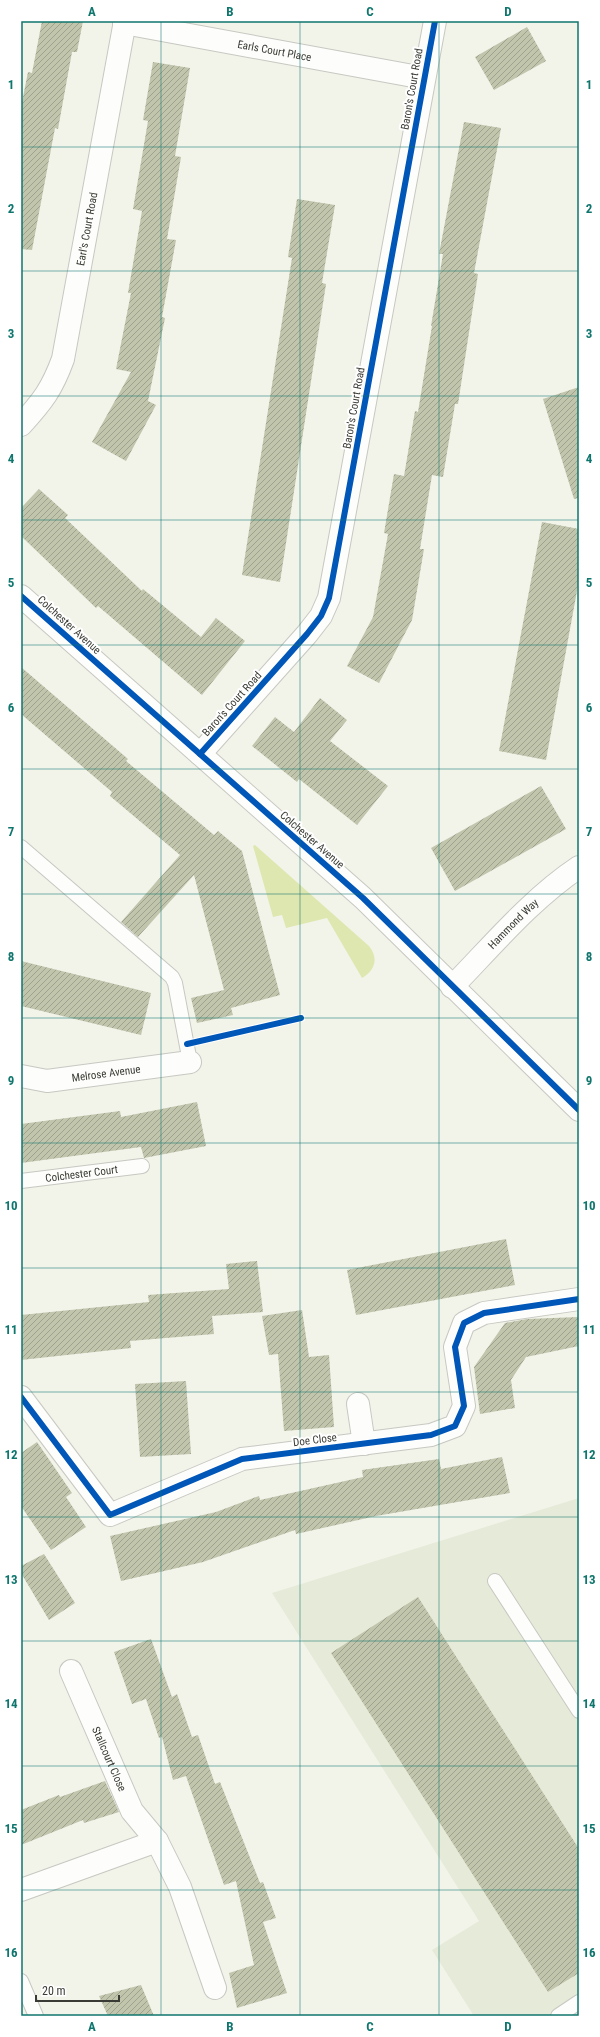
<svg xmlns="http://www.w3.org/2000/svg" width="600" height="2037" viewBox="0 0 600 2037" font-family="'Roboto Condensed',sans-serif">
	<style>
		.built { fill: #e6ead8 }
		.green { fill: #dfe7b0 }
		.building { fill: url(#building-hatch) }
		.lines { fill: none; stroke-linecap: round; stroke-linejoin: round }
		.service-casing { stroke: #c7c8c1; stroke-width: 16 }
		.minor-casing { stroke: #c7c8c1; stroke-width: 24 }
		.tertiary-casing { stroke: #c7c8c1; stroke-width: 24 }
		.service { stroke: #fdfdfc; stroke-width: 14 }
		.minor { stroke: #fdfdfc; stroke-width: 22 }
		.tertiary { stroke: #fdfdfc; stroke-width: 22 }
		.cycleway-casing { stroke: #fff; stroke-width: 8 }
		.cycleway { stroke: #0057b8; stroke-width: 6 }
		.grid { fill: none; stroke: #0f766e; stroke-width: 1; stroke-opacity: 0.55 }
		.labels { text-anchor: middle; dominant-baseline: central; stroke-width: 4; stroke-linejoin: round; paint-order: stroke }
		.street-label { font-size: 11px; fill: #393b34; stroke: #fff }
		.neatline { fill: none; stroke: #0f766e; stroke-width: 1.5 }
		.grid-label { font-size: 13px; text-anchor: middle; font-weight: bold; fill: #0f766e }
	</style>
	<defs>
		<pattern id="building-hatch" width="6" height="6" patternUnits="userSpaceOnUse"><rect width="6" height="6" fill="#c1c5ac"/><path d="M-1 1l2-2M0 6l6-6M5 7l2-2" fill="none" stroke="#9ea18d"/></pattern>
	</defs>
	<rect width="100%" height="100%" fill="#f2f4ea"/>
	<path class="built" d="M 579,1498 L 579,2016 L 474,2016 L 432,1950 L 479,1921 L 272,1593 Z"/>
	<path class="green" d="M 255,845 L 369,946 C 379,958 375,971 362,978 L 327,918 L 286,928 L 282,915 L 273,917 L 253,846 Z"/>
	<g class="building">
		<path d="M 42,21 L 83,21 L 77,52 L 72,52 L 58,129 L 55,128 L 32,250 L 21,249 L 21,107 L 28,72 L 32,73 Z"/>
		<path d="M 527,27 L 546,61 L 494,90 L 475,57 Z"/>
		<path d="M 153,62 L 190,68 L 175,156 L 181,157 L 167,239 L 176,240 L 162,317 L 165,318 L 148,401 L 156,405 L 126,461 L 92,442 L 131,372 L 116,369 L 131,293 L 128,293 L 142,211 L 133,209 L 148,121 L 143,120 Z"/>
		<path d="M 464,122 L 501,128 L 474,273 L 478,274 L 458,404 L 455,404 L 443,477 L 432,475 L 420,549 L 424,549 L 412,620 L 379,683 L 347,666 L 373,617 L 388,534 L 384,533 L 394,474 L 404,476 L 415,411 L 418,412 L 432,326 L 431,326 L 443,254 L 439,254 Z"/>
		<path d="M 297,199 L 335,205 L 322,283 L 326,284 L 280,582 L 242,575 L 292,258 L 288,257 Z"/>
		<path d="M 579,387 L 579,498 L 574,499 L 543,399 Z"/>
		<path d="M 39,489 L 68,515 L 65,518 L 142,591 L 143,589 L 201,637 L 216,618 L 245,641 L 202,695 L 98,606 L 96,608 L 21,536 L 21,508 Z"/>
		<path d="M 542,522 L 579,529 L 579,580 L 546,760 L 499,751 Z"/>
		<path d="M 21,667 L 128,759 L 126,761 L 214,835 L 218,831 L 242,851 L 280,995 L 231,1008 L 233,1015 L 197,1023 L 191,998 L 224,990 L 194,875 L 138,937 L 121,922 L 180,855 L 110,796 L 112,792 L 21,714 Z"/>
		<path d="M 320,698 L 347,720 L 330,741 L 388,786 L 357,825 L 299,779 L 297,782 L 252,746 L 275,717 L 294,732 Z"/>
		<path d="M 541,786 L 566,829 L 455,891 L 431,848 Z"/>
		<path d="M 21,961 L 151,993 L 141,1035 L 21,1006 Z"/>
		<path d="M 197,1102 L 206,1146 L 144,1158 L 141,1147 L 21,1163 L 21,1124 L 120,1111 L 121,1117 Z"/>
		<path d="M 506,1239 L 515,1285 L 356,1315 L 347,1270 Z"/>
		<path d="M 257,1261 L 263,1312 L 212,1316 L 214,1334 L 130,1341 L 131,1348 L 21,1360 L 21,1315 L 149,1302 L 148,1295 L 229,1289 L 226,1264 Z"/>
		<path d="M 302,1310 L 309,1357 L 329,1355 L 334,1427 L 284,1431 L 278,1354 L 269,1355 L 262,1316 Z"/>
		<path d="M 579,1317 L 579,1346 L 526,1357 L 511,1380 L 515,1408 L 480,1414 L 474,1367 L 505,1323 L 527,1319 Z"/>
		<path d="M 186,1381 L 191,1454 L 140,1457 L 135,1384 Z"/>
		<path d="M 37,1442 L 72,1493 L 66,1497 L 86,1527 L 51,1550 L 21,1506 L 21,1453 Z"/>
		<path d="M 502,1457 L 510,1493 L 376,1516 L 296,1534 L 295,1530 L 203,1562 L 121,1581 L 110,1536 L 216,1512 L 259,1496 L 260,1500 L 363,1477 L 362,1470 L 439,1459 L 441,1469 Z"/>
		<path d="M 44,1554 L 75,1603 L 49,1620 L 21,1573 L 21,1566 Z"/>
		<path d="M 418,1597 L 579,1849 L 579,1973 L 548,1992 L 331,1653 Z"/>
		<path d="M 151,1639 L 172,1697 L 177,1694 L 192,1737 L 198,1735 L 215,1784 L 220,1782 L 260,1883 L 263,1882 L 276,1918 L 263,1922 L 287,1993 L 237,2008 L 229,1973 L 254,1965 L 236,1881 L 224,1885 L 186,1776 L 173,1780 L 162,1737 L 159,1738 L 146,1699 L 132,1704 L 114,1652 Z"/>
		<path d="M 105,1781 L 119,1812 L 84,1823 L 83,1820 L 21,1845 L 21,1810 L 59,1795 L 60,1797 Z"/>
		<path d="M 141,1985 L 154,2016 L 108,2016 L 99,1996 Z"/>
	</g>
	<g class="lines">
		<defs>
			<g id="service">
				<path d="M 21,847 L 172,977 L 175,983 L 190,1062"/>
				<path id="s1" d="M 21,1181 L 142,1166"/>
				<path d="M 495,1581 L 579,1711"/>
				<path d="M 21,1981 L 36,2016"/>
				<path d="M 558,2016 L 579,2002"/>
			</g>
			<g id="minor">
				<path id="s2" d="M 124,23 L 424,78"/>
				<path id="s3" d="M 21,425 C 43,401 52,389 63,359 L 125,21"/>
				<path d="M 200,754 L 307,634 L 321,616 L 329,598 L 435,21"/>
				<path id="s4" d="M 452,987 C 492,946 531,899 579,867"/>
				<path id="s5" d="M 21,1076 L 47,1081 L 190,1062"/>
				<path d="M 21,1397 L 110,1515 L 242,1459 L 431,1435 L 455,1426 L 464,1406 L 455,1347 L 464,1323 L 484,1313 L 579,1299"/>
				<path d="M 358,1404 L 364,1444"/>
				<path id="s6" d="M 71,1671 L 132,1811 L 157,1841 L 180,1887 L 215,1988"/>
				<path d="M 21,1890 L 157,1841"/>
			</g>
			<path id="tertiary" d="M 21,596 L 363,898 L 579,1110"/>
		</defs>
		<use href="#service" class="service-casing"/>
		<use href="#minor" class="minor-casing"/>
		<use href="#tertiary" class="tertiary-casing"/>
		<use href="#service" class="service"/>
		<use href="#minor" class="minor"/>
		<use href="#tertiary" class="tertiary"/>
		<defs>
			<g id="cycleway">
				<path d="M 21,596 L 363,898 L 579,1110"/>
				<path d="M 200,754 L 307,634 L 321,616 L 329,598 L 435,21"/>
				<path d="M 187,1044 L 301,1018"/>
				<path d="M 21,1397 L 110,1515 L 242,1459 L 431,1435 L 455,1426 L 464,1406 L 455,1347 L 464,1323 L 484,1313 L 579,1299"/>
			</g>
		</defs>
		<use href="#cycleway" class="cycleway-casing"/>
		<use href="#cycleway" class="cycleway"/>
	</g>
	<path class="grid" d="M 161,21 L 161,2016M 300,21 L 300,2016M 439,21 L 439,2016M 21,147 L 579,147M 21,271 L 579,271M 21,396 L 579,396M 21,520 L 579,520M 21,645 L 579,645M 21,769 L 579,769M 21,894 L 579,894M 21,1018 L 579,1018M 21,1143 L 579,1143M 21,1268 L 579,1268M 21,1392 L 579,1392M 21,1517 L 579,1517M 21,1641 L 579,1641M 21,1766 L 579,1766M 21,1890 L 579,1890"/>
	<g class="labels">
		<g class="street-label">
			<text stroke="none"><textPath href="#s2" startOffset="153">Earls Court Place</textPath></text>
			<text transform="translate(412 89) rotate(-80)">Baron's Court Road</text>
			<text stroke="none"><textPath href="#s3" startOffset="211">Earl's Court Road</textPath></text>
			<text transform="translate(354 408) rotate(-80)">Baron's Court Road</text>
			<text transform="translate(69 625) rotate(42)">Colchester Avenue</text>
			<text transform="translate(232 704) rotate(-48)">Baron's Court Road</text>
			<text transform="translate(312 840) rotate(41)">Colchester Avenue</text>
			<text stroke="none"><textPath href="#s4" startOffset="88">Hammond Way</textPath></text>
			<text stroke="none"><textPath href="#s5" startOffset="86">Melrose Avenue</textPath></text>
			<text stroke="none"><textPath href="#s1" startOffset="61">Colchester Court</textPath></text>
			<text transform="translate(315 1440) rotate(-7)">Doe Close</text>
			<text stroke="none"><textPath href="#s6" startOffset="96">Stallcourt Close</textPath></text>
		</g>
	</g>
	<rect width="600" height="2037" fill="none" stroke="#ffffff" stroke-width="44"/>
	<path d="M36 1995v6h83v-6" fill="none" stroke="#393b34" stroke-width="2"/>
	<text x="42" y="1995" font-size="12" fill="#393b34" stroke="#ffffff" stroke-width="3" paint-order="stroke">20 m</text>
	<rect x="22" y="22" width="556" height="1993" class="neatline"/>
	<g class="grid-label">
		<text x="92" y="16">A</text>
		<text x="230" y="16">B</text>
		<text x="370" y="16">C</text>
		<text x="508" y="16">D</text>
		<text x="11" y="89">1</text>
		<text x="589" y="89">1</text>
		<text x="11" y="213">2</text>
		<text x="589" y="213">2</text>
		<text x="11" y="338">3</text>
		<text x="589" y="338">3</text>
		<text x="11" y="463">4</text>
		<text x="589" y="463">4</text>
		<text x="11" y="587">5</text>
		<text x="589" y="587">5</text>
		<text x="11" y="712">6</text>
		<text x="589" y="712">6</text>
		<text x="11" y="836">7</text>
		<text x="589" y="836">7</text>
		<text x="11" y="961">8</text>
		<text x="589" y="961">8</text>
		<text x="11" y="1085">9</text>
		<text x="589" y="1085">9</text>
		<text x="11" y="1210">10</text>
		<text x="589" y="1210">10</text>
		<text x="11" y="1334">11</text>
		<text x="589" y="1334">11</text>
		<text x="11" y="1459">12</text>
		<text x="589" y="1459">12</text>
		<text x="11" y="1584">13</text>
		<text x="589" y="1584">13</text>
		<text x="11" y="1708">14</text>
		<text x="589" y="1708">14</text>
		<text x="11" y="1833">15</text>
		<text x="589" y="1833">15</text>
		<text x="11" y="1957">16</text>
		<text x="589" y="1957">16</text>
		<text x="92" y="2031">A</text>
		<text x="230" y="2031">B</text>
		<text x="370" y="2031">C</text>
		<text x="508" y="2031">D</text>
	</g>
</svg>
